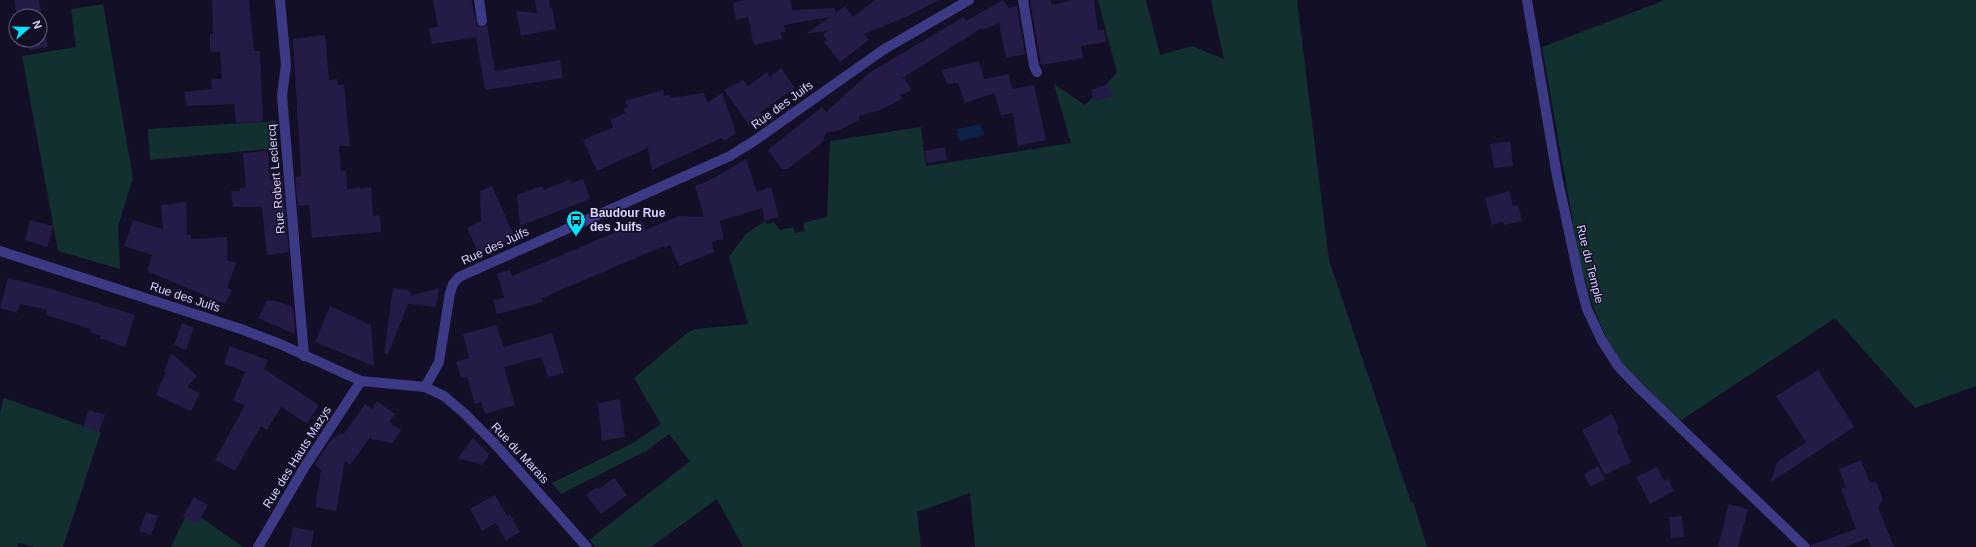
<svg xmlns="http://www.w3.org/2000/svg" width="1976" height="547" viewBox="0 0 1976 547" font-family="Helvetica,sans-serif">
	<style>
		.green { fill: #12302f }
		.water { fill: #0c2248 }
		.building { fill: #241b47 }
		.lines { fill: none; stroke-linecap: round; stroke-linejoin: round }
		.street { stroke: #3d3a85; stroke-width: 10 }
		.labels { text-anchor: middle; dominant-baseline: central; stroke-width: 3; stroke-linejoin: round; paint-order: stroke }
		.street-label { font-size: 12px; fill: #d9d4ff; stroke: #130f26 }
		.poi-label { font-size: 12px; font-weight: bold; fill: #d9d4ff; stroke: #130f26; text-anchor: start }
	</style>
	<rect width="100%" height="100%" fill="#130f26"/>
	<g class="green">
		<path d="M 1098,0 L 1146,0 L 1160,55 L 1192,46 L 1224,59 L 1211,0 L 1297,0 L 1329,260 L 1411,502 L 1413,501 L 1427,547 L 975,547 L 970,493 L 917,512 L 921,547 L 743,547 L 717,499 L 651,547 L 596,547 L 589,540 L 690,461 L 669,434 L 646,451 L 561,494 L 552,483 L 633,443 L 661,424 L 634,378 L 687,333 L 695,329 L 748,324 L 729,257 L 746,234 L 765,221 L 767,224 L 774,222 L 780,230 L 793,227 L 795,233 L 805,231 L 803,223 L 827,217 L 830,141 L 921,127 L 926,166 L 1071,143 L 1054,84 L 1085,105 L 1117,73 Z"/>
		<path d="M 1665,0 L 1976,0 L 1976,386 L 1915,408 L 1835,318 L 1680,421 C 1661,403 1639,385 1623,364 C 1599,332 1589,295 1579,257 L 1542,47 Z"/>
		<path d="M 103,4 L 133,178 L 118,226 L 120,269 L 58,251 L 22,56 L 76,47 L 71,9 Z"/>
		<path d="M 276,121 L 278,148 L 150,160 L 148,129 Z"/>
		<path d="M 4,398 L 101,432 L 63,547 L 34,547 L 19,543 L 17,547 L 0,547 L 0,413 Z"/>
		<path d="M 189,509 L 243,547 L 171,547 Z"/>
	</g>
	<path class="water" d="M 981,124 L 984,135 L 960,141 L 959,138 L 956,135 L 958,133 L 957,129 Z"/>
	<g class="building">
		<path d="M 14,0 L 39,0 L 48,47 L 29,50 L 27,40 L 40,40 L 40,16 L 17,16 Z"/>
		<path d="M 212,0 L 249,0 L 254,51 L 260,51 L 263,121 L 236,123 L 234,104 L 187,106 L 184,92 L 212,89 L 211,79 L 222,79 L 220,52 L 210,52 L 210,34 L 213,34 Z"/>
		<path d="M 433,0 L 471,0 L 477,25 L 483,27 L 487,25 L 495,71 L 560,60 L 563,78 L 485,90 L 476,37 L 432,44 L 429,28 L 438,27 Z"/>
		<path d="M 535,0 L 549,0 L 550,8 L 552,7 L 556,29 L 521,36 L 516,11 L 537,13 Z"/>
		<path d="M 746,0 L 790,0 L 792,10 L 835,8 L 836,13 L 845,6 L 853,17 L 875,0 L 939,0 L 906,17 L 864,34 L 869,40 L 840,62 L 824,42 L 827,40 L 823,35 L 829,30 L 806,34 L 830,17 L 784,25 L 786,32 L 781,32 L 782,39 L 754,45 L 748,17 L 736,20 L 733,3 Z"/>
		<path d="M 1003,0 L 1009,8 L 1017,6 L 1025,54 L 1006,58 L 999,23 L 983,30 L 982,28 L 901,79 L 905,78 L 911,91 L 900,95 L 902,99 L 878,111 L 859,116 L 859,120 L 838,131 L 827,132 L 822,143 L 787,169 L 782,169 L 768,150 L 822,107 L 826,112 L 869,73 L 955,22 L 964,17 L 966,21 Z"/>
		<path d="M 1030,0 L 1051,0 L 1052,5 L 1073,0 L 1094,0 L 1098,30 L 1104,29 L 1106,42 L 1081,46 L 1083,58 L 1041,65 Z"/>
		<path d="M 324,35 L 325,35 L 329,80 L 337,79 L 338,85 L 344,84 L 350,146 L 339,146 L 341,171 L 346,171 L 347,189 L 371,187 L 373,216 L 380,215 L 381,232 L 312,238 L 309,205 L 298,206 L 295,177 L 301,176 L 293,39 Z"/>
		<path d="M 979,61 L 984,79 L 1009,74 L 1012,89 L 1034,85 L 1046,140 L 1018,146 L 1013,113 L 1001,115 L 994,93 L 965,103 L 958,83 L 947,84 L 941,70 Z"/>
		<path d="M 781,68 L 795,88 L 761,112 L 761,117 L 749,125 L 724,90 L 743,80 L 748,86 L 767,72 L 770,77 Z"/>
		<path d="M 1109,84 L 1112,96 L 1094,101 L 1091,90 Z"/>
		<path d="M 663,90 L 664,96 L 670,95 L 670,98 L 704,93 L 707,103 L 722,93 L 736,133 L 724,141 L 722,138 L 652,170 L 648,148 L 597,171 L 583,140 L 613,127 L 610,120 L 625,113 L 624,109 L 628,107 L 625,101 Z"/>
		<path d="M 1510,141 L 1513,166 L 1494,168 L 1490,144 Z"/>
		<path d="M 945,147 L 947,160 L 927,163 L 925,151 Z"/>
		<path d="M 268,151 L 270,180 L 282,178 L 289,252 L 267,255 L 262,207 L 233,207 L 231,191 L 240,191 L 240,188 L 246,188 L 243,153 Z"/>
		<path d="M 746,159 L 757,192 L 771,187 L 779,217 L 765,221 L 762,208 L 720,221 L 724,239 L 712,242 L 714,252 L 679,266 L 670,245 L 665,248 L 664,246 L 542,298 L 543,302 L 497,314 L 493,300 L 504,298 L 497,273 L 510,270 L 512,276 L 642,221 L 646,230 L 678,216 L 704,217 L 695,186 L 706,182 Z"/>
		<path d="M 583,179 L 590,199 L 520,226 L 517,195 L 542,186 L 544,190 L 569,180 L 571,183 Z"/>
		<path d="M 492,186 L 515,238 L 479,254 L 467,228 L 481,221 L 480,191 Z"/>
		<path d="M 1509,191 L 1513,206 L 1518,205 L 1522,221 L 1504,225 L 1503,222 L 1492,225 L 1485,198 Z"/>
		<path d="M 186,202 L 187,235 L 191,235 L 191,239 L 227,237 L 227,260 L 236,263 L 227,288 L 232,290 L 225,304 L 147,271 L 152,255 L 124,246 L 133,220 L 163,229 L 161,205 Z"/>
		<path d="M 30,220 L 53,226 L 47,247 L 25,240 Z"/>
		<path d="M 8,278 L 48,288 L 135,315 L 125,347 L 99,338 L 101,336 L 90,332 L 91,329 L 46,315 L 47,310 L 20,304 L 17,313 L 0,308 Z"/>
		<path d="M 393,288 L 409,290 L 411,296 L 439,288 L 436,307 L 408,304 L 388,354 L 384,353 Z"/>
		<path d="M 267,300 L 280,302 L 293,307 L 295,334 L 258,318 Z"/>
		<path d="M 330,306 L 371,325 L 374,366 L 315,342 Z"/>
		<path d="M 182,323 L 194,328 L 186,350 L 174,345 Z"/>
		<path d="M 496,325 L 504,347 L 552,333 L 564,373 L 548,377 L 541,357 L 504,367 L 515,405 L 485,414 L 481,402 L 475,404 L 467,377 L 461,378 L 456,362 L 469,358 L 463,334 Z"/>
		<path d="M 230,346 L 268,360 L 264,369 L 319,405 L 307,424 L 281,407 L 267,430 L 261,426 L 235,471 L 215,460 L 245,405 L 233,401 L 245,372 L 224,364 Z"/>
		<path d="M 171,353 L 197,376 L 187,387 L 200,393 L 191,411 L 156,395 L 166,372 L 164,372 Z"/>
		<path d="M 1818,370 L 1854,427 L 1770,483 L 1777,462 L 1806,442 L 1776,396 Z"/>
		<path d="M 620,399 L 625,437 L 602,441 L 598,403 Z"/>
		<path d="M 377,401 L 395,414 L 389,422 L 401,430 L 393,443 L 371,439 L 371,436 L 350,465 L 345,461 L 336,511 L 315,507 L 321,470 L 315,465 L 319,457 L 333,438 L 340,433 L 343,435 L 365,404 L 372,409 Z"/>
		<path d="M 89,410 L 105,415 L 99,432 L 83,427 Z"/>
		<path d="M 1612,414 L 1619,429 L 1617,430 L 1631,462 L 1605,475 L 1582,430 Z"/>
		<path d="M 473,438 L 488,453 L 488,458 L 482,465 L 458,458 Z"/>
		<path d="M 1861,460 L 1870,483 L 1876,481 L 1881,494 L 1883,500 L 1878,507 L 1894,547 L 1871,547 L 1868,538 L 1845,547 L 1811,547 L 1811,545 L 1856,529 L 1841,489 L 1846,487 L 1839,469 Z"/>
		<path d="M 1598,466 L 1605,479 L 1590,487 L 1584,474 Z"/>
		<path d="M 1657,467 L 1664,481 L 1668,479 L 1674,491 L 1650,504 L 1636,477 Z"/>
		<path d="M 614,478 L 627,495 L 601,514 L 586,495 L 597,487 L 599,489 Z"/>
		<path d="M 495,495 L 507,516 L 510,514 L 520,532 L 506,541 L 496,523 L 482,531 L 470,509 Z"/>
		<path d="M 194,497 L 208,505 L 197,524 L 183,516 Z"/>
		<path d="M 1729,504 L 1748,509 L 1738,547 L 1718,547 Z"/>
		<path d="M 146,512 L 158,516 L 151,535 L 139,531 Z"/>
		<path d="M 1682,516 L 1684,537 L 1671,538 L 1669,517 Z"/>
		<path d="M 293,527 L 314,531 L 311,547 L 289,547 Z"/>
	</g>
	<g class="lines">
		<g class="street">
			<path d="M 280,0 L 286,65 L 282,96 L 304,356"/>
			<path d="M 479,0 L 482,21"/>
			<path d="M 1023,0 L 1034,66 L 1037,72"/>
			<path d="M 1527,0 L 1557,176 L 1580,283 L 1587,309 L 1601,339 L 1618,366 L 1639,388 L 1805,547"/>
			<path d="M 0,251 L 241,329 L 280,344 L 361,381 L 425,387 L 444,396 L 464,413 L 495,444 L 587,547"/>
			<path d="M 425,387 L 439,362 L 450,293 L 453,284 L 459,277 L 730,156 L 757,139 L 883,50 L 969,0"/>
			<path d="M 258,547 L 304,468 L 361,381"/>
		</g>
	</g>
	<defs>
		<symbol id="bus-pin" viewBox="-11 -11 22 30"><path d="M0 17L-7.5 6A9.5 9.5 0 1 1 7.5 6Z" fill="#00e5ff" stroke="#130f26"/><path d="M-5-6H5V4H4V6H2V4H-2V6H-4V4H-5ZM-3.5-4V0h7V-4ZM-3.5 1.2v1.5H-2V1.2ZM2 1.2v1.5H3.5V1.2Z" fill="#111"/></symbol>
	</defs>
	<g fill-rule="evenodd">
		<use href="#bus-pin" x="565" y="209" width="22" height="30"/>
	</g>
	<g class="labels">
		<g class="street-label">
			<text transform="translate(782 105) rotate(-36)">Rue des Juifs</text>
			<text transform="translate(276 179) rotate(-95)">Rue Robert Leclercq</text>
			<text transform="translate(495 246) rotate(-25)">Rue des Juifs</text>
			<text transform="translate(1590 264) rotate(76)">Rue du Temple</text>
			<text transform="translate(185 297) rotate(18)">Rue des Juifs</text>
			<text transform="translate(520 453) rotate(47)">Rue du Marais</text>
			<text transform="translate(297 457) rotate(-58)">Rue des Hauts Mazys</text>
		</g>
		<g class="poi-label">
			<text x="590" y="213">Baudour Rue<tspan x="590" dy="14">des Juifs</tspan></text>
		</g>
	</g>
	<g transform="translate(28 28) rotate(70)"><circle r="19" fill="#130f26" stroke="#625e7d"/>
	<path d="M0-3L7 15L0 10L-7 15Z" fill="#00e5ff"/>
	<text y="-6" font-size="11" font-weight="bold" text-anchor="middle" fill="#d9d4ff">N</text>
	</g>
</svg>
